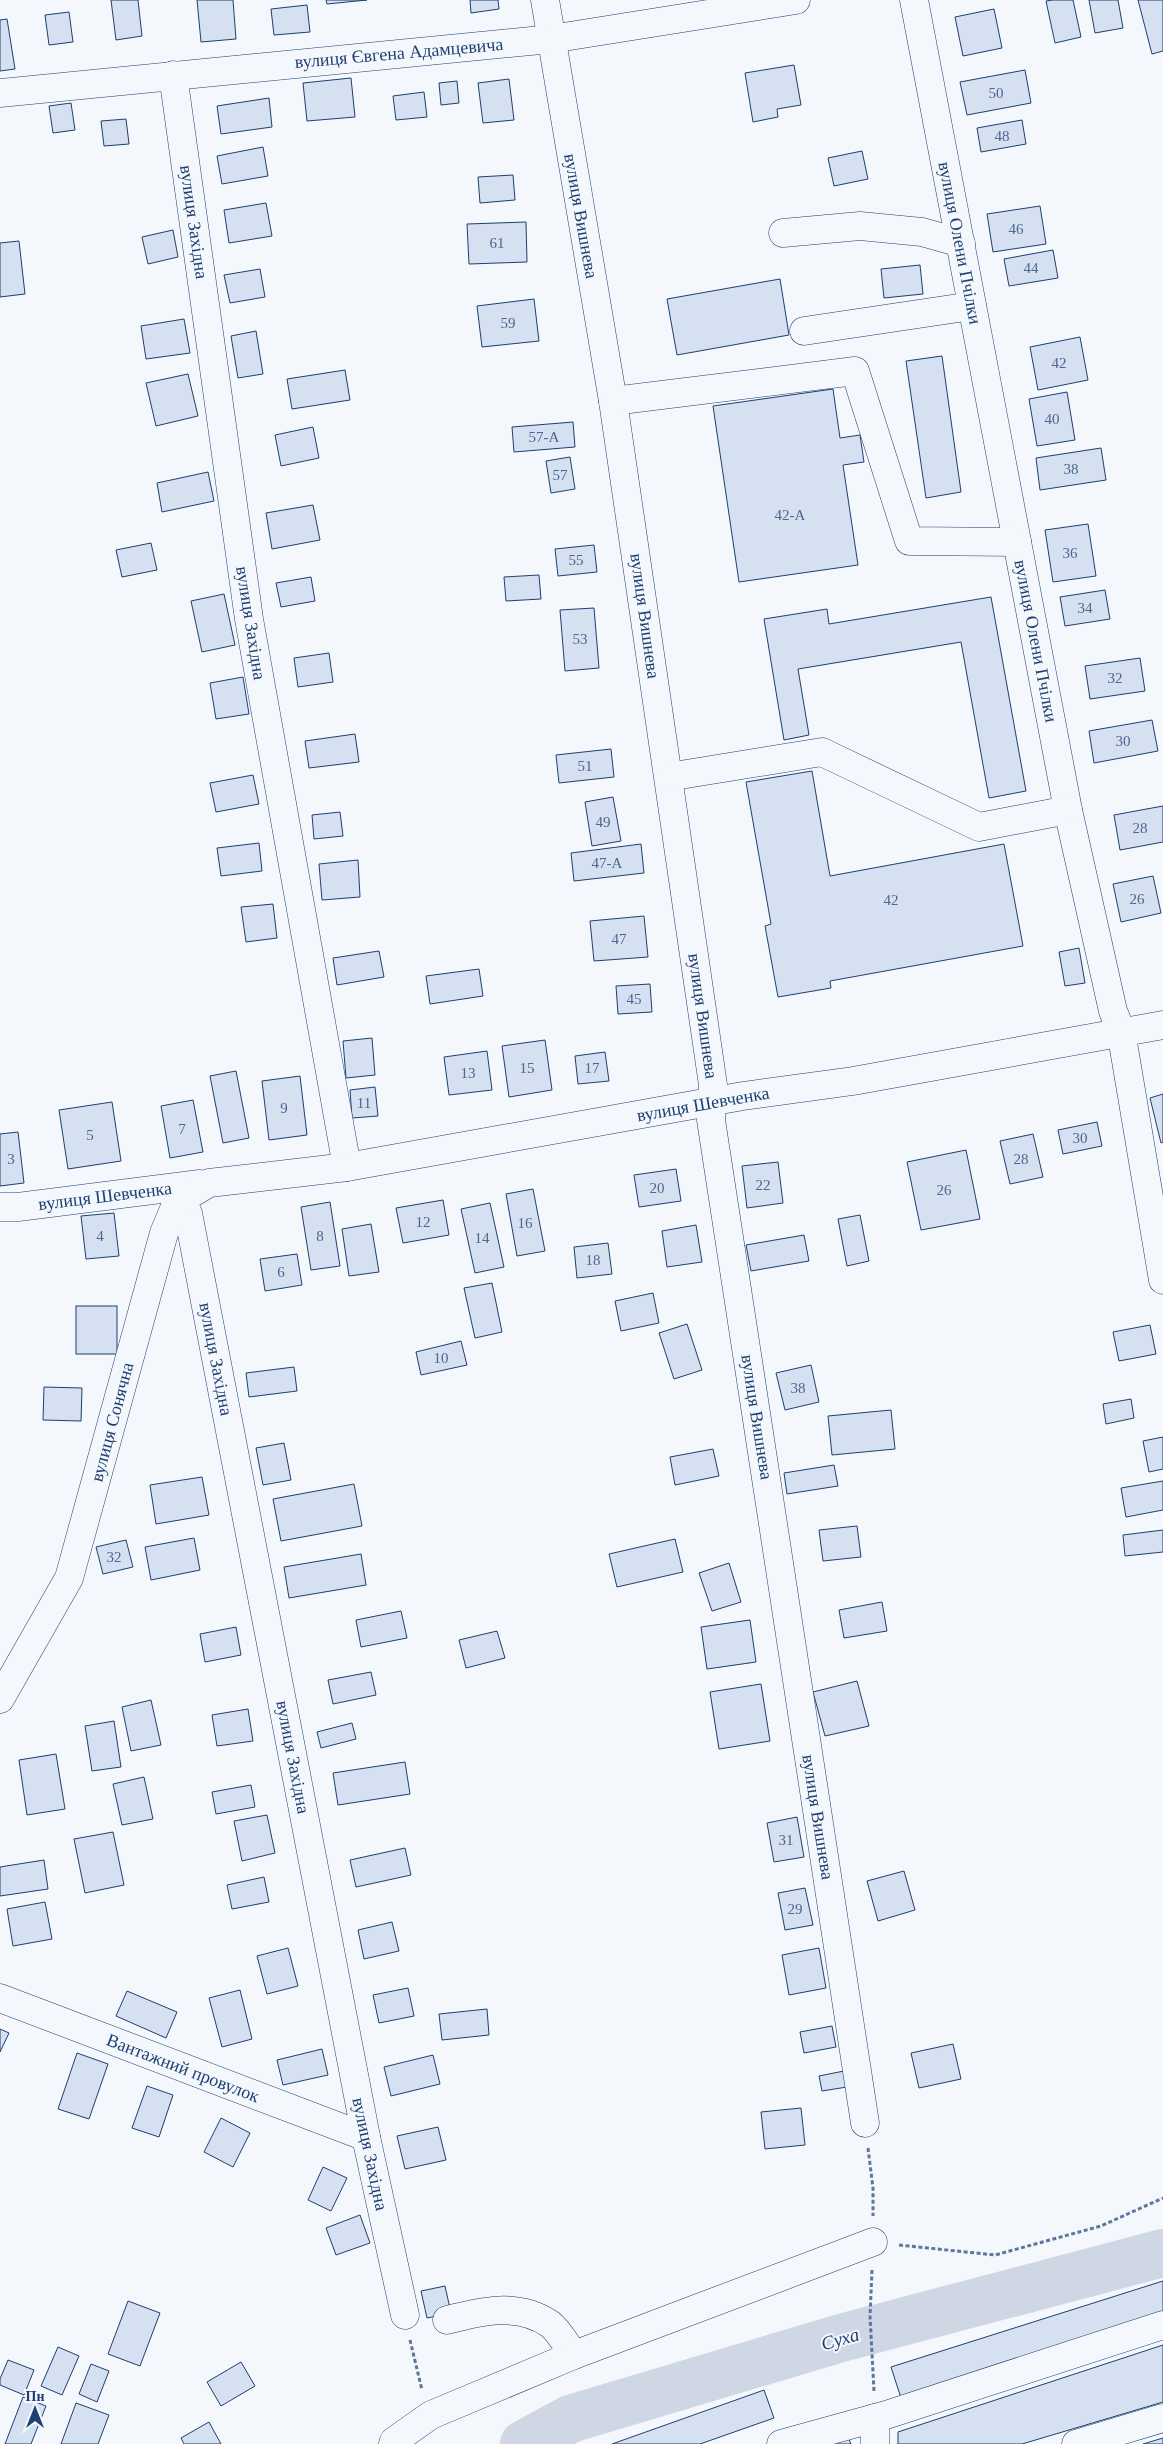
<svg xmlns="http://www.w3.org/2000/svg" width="1163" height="2444" viewBox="0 0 1163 2444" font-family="'Times New Roman',serif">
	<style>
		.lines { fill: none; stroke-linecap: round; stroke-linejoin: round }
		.river { stroke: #cfd7e4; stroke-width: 48 }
		.building { fill: #d5e0f0; stroke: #1d3f73 }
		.minor-casing { stroke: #1d3f73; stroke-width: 29 }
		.path { stroke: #5e769c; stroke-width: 3; stroke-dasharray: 4 2.5; stroke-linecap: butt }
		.minor { stroke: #f4f7fb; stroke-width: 28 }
		.labels { text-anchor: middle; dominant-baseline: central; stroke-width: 4; stroke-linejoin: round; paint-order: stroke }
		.number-label { font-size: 15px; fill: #4b6792 }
		.street-label { font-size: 18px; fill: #1d3f73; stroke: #f4f7fb }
		.water-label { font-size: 19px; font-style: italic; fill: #1d3f73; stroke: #f4f7fb }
	</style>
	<rect width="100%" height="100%" fill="#f4f7fb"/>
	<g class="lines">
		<path class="river" d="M 524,2444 L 570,2419 L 841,2338 L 1163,2253"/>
	</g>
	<g class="building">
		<path d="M 111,0 L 138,0 L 142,36 L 116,40 Z"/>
		<path d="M 197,0 L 233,0 L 236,39 L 201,42 Z"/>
		<path d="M 326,0 L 367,0 L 327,4 Z"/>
		<path d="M 470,0 L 498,0 L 499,9 L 471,13 Z"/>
		<path d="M 1053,0 L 1073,0 L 1081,37 L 1055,43 L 1046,1 Z"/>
		<path d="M 1089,0 L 1118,0 L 1123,28 L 1095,33 Z"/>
		<path d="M 1138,0 L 1163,0 L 1163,51 L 1152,54 Z"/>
		<path d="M 307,5 L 310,32 L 274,35 L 271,9 Z"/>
		<path d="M 994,9 L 1002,48 L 963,56 L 955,17 Z"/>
		<path d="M 69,12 L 73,42 L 49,45 L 45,15 Z"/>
		<path d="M 7,19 L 15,69 L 0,71 L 0,20 Z"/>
		<path d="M 794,65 L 801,105 L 777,109 L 778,117 L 753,122 L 745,73 Z"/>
		<path d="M 1025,70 L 1031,103 L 967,115 L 960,82 Z"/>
		<path d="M 351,78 L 355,117 L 307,121 L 303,83 Z"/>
		<path d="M 509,79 L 514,120 L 483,123 L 478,83 Z"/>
		<path d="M 457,81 L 459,103 L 441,105 L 439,83 Z"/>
		<path d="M 424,92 L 427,117 L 396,120 L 393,96 Z"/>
		<path d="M 269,98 L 272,127 L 221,134 L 217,106 Z"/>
		<path d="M 71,103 L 75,130 L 53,133 L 49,106 Z"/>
		<path d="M 126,119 L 129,144 L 104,146 L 101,121 Z"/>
		<path d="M 1022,120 L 1026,144 L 981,152 L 977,128 Z"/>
		<path d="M 263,147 L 268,176 L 222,184 L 217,156 Z"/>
		<path d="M 862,151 L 868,179 L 834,186 L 828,158 Z"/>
		<path d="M 513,175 L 515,200 L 480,203 L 478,177 Z"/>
		<path d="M 266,203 L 272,236 L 229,243 L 224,210 Z"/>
		<path d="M 1040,206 L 1046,244 L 993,252 L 987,214 Z"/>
		<path d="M 526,222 L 527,262 L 469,264 L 467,224 Z"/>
		<path d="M 173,230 L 178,257 L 148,264 L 142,237 Z"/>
		<path d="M 19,241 L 25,294 L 0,297 L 0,243 Z"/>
		<path d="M 1053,250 L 1058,278 L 1009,286 L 1004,259 Z"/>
		<path d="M 920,265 L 923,294 L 884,298 L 881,269 Z"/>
		<path d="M 260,269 L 265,297 L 230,303 L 224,275 Z"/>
		<path d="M 780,279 L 789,335 L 677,355 L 667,299 Z"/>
		<path d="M 534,299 L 539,341 L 482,347 L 477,306 Z"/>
		<path d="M 184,319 L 190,353 L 146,359 L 141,326 Z"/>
		<path d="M 256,331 L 263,374 L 238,378 L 231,336 Z"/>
		<path d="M 1080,337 L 1088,380 L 1038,390 L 1030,347 Z"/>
		<path d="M 942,356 L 961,492 L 926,498 L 906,361 Z"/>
		<path d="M 345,370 L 350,400 L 292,409 L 287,379 Z"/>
		<path d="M 188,374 L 198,416 L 156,426 L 146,383 Z"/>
		<path d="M 833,389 L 840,438 L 860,435 L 864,462 L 843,465 L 858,565 L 739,582 L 713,406 Z"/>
		<path d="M 1067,392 L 1075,440 L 1037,446 L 1029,399 Z"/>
		<path d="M 573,422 L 575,447 L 514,452 L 512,427 Z"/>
		<path d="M 313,427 L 319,458 L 281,466 L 275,435 Z"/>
		<path d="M 1101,448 L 1106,480 L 1040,490 L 1036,458 Z"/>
		<path d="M 570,457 L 575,489 L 551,493 L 546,461 Z"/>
		<path d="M 208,472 L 214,501 L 162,512 L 157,483 Z"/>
		<path d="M 313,505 L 320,540 L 272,549 L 266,513 Z"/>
		<path d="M 1088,524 L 1096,576 L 1053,582 L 1045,530 Z"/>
		<path d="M 151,543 L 157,570 L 122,577 L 116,550 Z"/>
		<path d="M 594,545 L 597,572 L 558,576 L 555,549 Z"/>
		<path d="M 539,575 L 541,599 L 506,601 L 504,577 Z"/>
		<path d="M 311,577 L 315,601 L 281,607 L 276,583 Z"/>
		<path d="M 1105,590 L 1110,619 L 1065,626 L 1060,597 Z"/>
		<path d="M 224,594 L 235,645 L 202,652 L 191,601 Z"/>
		<path d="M 991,597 L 1026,791 L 989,798 L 961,642 L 798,669 L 809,735 L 784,740 L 764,619 L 827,609 L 829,624 Z"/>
		<path d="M 594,608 L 599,668 L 565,671 L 560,610 Z"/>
		<path d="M 329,653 L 333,682 L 298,687 L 294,658 Z"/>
		<path d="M 1140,658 L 1145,691 L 1090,699 L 1085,666 Z"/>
		<path d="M 243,677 L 249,714 L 216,719 L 210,683 Z"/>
		<path d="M 1152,720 L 1158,751 L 1094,763 L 1089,731 Z"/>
		<path d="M 355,734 L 359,762 L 309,768 L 305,741 Z"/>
		<path d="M 611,749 L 614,777 L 559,783 L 556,755 Z"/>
		<path d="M 812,771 L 830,876 L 1004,844 L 1023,946 L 830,981 L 831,988 L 778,997 L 765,926 L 771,924 L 746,782 Z"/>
		<path d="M 253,775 L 259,804 L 216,812 L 210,783 Z"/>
		<path d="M 613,797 L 621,841 L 592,846 L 585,802 Z"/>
		<path d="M 1163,806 L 1163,842 L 1120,850 L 1114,815 Z"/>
		<path d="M 340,812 L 343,836 L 314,839 L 312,815 Z"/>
		<path d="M 259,843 L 262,871 L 221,876 L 217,848 Z"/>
		<path d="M 641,844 L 644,873 L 574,881 L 571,853 Z"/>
		<path d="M 358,860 L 360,897 L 322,900 L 319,864 Z"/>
		<path d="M 1153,876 L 1161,913 L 1121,922 L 1113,884 Z"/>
		<path d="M 273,904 L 277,938 L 246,942 L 241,907 Z"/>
		<path d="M 644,916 L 648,957 L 594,961 L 590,921 Z"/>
		<path d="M 1079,948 L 1085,983 L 1065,986 L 1059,952 Z"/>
		<path d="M 379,951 L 384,977 L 337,985 L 333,958 Z"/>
		<path d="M 479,969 L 483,996 L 430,1004 L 426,976 Z"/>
		<path d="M 650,984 L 652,1012 L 618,1014 L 616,986 Z"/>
		<path d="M 372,1038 L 375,1075 L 346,1078 L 343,1041 Z"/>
		<path d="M 545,1040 L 552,1090 L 509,1097 L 502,1046 Z"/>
		<path d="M 487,1051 L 492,1090 L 449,1095 L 444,1057 Z"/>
		<path d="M 605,1052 L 609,1081 L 578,1084 L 575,1056 Z"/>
		<path d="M 236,1071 L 249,1138 L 223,1143 L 210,1076 Z"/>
		<path d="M 300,1076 L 307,1135 L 269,1140 L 262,1081 Z"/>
		<path d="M 375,1087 L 378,1116 L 352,1118 L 350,1090 Z"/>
		<path d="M 1163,1094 L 1163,1142 L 1161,1143 L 1150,1098 Z"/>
		<path d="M 193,1100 L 203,1152 L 170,1158 L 161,1106 Z"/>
		<path d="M 112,1102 L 121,1161 L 68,1169 L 59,1110 Z"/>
		<path d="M 1097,1122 L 1102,1146 L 1063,1154 L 1058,1130 Z"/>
		<path d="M 18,1132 L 24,1183 L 0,1186 L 0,1134 Z"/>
		<path d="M 1033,1134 L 1043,1177 L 1010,1184 L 1000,1141 Z"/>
		<path d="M 966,1150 L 980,1219 L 921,1230 L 907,1162 Z"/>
		<path d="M 778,1162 L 783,1203 L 747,1208 L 742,1166 Z"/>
		<path d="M 676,1169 L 681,1201 L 639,1207 L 634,1175 Z"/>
		<path d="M 533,1189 L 545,1251 L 517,1256 L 506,1194 Z"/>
		<path d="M 443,1200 L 449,1235 L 403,1243 L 396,1208 Z"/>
		<path d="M 330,1202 L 340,1266 L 311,1270 L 301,1207 Z"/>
		<path d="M 490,1203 L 504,1267 L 475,1273 L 461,1209 Z"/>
		<path d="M 114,1213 L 119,1256 L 86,1259 L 81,1216 Z"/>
		<path d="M 860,1215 L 869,1261 L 847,1266 L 838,1219 Z"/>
		<path d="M 371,1224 L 379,1272 L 349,1276 L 342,1229 Z"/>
		<path d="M 696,1225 L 702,1262 L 667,1267 L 662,1231 Z"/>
		<path d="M 804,1235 L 809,1261 L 751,1271 L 746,1245 Z"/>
		<path d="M 608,1243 L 612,1274 L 577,1278 L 574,1247 Z"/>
		<path d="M 297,1254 L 302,1285 L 265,1291 L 260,1259 Z"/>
		<path d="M 492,1283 L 502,1332 L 475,1338 L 464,1288 Z"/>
		<path d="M 653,1293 L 659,1323 L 621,1331 L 615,1301 Z"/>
		<rect x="76" y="1306" width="41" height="48"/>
		<path d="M 687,1324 L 702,1370 L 674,1379 L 659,1333 Z"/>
		<path d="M 1150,1325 L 1156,1354 L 1119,1361 L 1113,1332 Z"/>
		<path d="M 461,1341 L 467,1365 L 421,1375 L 416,1352 Z"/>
		<path d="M 811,1365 L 819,1402 L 785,1410 L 776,1373 Z"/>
		<path d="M 294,1367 L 297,1391 L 249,1397 L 246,1373 Z"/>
		<path d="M 44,1387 L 82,1388 L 81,1421 L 43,1420 Z"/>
		<path d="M 1131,1399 L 1134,1418 L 1106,1424 L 1103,1404 Z"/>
		<path d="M 891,1410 L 895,1449 L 832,1455 L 828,1416 Z"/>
		<path d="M 1163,1437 L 1163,1469 L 1149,1472 L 1143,1441 Z"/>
		<path d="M 284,1443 L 291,1480 L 263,1485 L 256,1448 Z"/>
		<path d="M 713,1449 L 719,1476 L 675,1485 L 670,1457 Z"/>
		<path d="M 834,1465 L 838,1486 L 787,1494 L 784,1473 Z"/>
		<path d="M 202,1477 L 209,1515 L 156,1524 L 150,1485 Z"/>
		<path d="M 1163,1481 L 1163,1510 L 1126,1517 L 1121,1488 Z"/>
		<path d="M 354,1484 L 362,1526 L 281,1541 L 273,1499 Z"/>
		<path d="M 857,1526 L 861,1557 L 823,1561 L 819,1530 Z"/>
		<path d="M 1163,1530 L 1163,1552 L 1125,1556 L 1123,1535 Z"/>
		<path d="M 194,1538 L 200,1570 L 151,1580 L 145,1547 Z"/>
		<path d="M 675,1539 L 683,1572 L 617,1587 L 609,1554 Z"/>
		<path d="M 126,1540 L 133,1567 L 103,1574 L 96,1547 Z"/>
		<path d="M 361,1554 L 366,1585 L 289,1598 L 284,1567 Z"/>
		<path d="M 729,1563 L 741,1602 L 712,1611 L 699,1573 Z"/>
		<path d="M 882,1602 L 887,1631 L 844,1638 L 839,1610 Z"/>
		<path d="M 401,1611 L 407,1638 L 361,1647 L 356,1620 Z"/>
		<path d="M 750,1620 L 756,1662 L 707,1669 L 701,1627 Z"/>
		<path d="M 236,1627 L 241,1655 L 205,1662 L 200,1634 Z"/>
		<path d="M 497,1631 L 505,1658 L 466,1668 L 459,1640 Z"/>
		<path d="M 371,1672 L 376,1695 L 333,1704 L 328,1680 Z"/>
		<path d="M 857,1681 L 869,1726 L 825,1736 L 813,1692 Z"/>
		<path d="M 761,1684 L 770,1741 L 719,1749 L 710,1692 Z"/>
		<path d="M 151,1700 L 161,1745 L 131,1751 L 122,1707 Z"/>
		<path d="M 248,1709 L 253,1741 L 217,1746 L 212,1715 Z"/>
		<path d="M 114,1721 L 121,1767 L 92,1771 L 85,1726 Z"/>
		<path d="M 352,1723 L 356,1739 L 321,1748 L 317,1732 Z"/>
		<path d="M 56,1754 L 65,1809 L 27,1815 L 19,1760 Z"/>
		<path d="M 405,1762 L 410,1794 L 338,1805 L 333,1773 Z"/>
		<path d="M 144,1777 L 153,1819 L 122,1825 L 113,1784 Z"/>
		<path d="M 251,1785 L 255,1807 L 216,1814 L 212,1792 Z"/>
		<path d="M 267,1815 L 275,1853 L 242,1861 L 234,1821 Z"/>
		<path d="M 797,1817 L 804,1857 L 774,1862 L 767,1823 Z"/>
		<path d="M 113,1832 L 124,1885 L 85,1893 L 74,1839 Z"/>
		<path d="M 405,1848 L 411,1875 L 356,1887 L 350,1860 Z"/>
		<path d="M 44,1860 L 48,1889 L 0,1896 L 0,1867 Z"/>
		<path d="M 904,1871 L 915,1910 L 878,1921 L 867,1881 Z"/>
		<path d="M 264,1877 L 269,1902 L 232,1909 L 227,1885 Z"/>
		<path d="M 805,1888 L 813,1925 L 785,1930 L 778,1893 Z"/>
		<path d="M 45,1902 L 52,1939 L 13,1946 L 7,1909 Z"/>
		<path d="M 392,1922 L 399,1951 L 364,1959 L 358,1930 Z"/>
		<path d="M 288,1948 L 298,1986 L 267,1994 L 257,1956 Z"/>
		<path d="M 819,1948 L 826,1988 L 789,1995 L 782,1955 Z"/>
		<path d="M 408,1988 L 414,2016 L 379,2023 L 373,1995 Z"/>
		<path d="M 240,1990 L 252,2039 L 222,2047 L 209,1998 Z"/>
		<path d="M 127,1991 L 177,2012 L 166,2038 L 116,2016 Z"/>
		<path d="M 487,2009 L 489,2035 L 442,2040 L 439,2014 Z"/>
		<path d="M 832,2026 L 836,2047 L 804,2053 L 800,2032 Z"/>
		<path d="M 0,2029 L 9,2033 L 0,2052 Z"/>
		<path d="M 953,2044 L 961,2079 L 919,2088 L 911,2053 Z"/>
		<path d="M 322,2049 L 328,2075 L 283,2085 L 277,2060 Z"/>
		<path d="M 77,2053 L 108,2064 L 89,2119 L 58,2109 Z"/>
		<path d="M 433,2055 L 440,2084 L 391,2096 L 384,2067 Z"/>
		<path d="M 844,2071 L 847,2087 L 822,2091 L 819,2076 Z"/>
		<path d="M 147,2086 L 173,2095 L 159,2137 L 132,2128 Z"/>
		<path d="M 801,2108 L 805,2145 L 765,2149 L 761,2112 Z"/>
		<path d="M 221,2118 L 250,2133 L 233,2167 L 204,2152 Z"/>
		<path d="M 438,2127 L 446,2160 L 405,2169 L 397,2136 Z"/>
		<path d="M 323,2167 L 347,2178 L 331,2211 L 308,2200 Z"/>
		<path d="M 360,2215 L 370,2243 L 336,2255 L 326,2228 Z"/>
		<path d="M 1163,2281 L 1163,2316 L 901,2398 L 891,2367 Z"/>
		<path d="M 445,2286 L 451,2313 L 427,2318 L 421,2291 Z"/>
		<path d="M 128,2301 L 160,2313 L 140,2366 L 108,2354 Z"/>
		<path d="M 1163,2345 L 1163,2402 L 1022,2444 L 898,2444 L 898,2432 Z"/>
		<path d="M 58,2347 L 79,2356 L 62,2395 L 41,2386 Z"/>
		<path d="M 8,2360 L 34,2370 L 24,2395 L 0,2385 L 0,2379 Z"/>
		<path d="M 241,2362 L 255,2386 L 221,2406 L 207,2382 Z"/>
		<path d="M 91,2364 L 109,2371 L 97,2402 L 79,2394 Z"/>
		<path d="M 764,2390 L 774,2418 L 700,2444 L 612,2444 Z"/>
		<path d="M 23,2397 L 46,2406 L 31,2444 L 5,2444 Z"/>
		<path d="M 76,2403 L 109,2415 L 98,2444 L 61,2444 Z"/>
		<path d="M 209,2422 L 221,2444 L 184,2444 L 181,2438 Z"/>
		<path d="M 847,2434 L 851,2444 L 819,2444 Z"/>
		<path d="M 1163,2438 L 1163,2444 L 1143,2444 Z"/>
	</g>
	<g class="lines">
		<defs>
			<g id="minor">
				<path d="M 545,0 L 613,401 L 713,1085 L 711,1120 L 865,2123"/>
				<path d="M 914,0 L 1068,810 L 1113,1011 L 1121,1031 L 1163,1280"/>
				<path d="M 173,75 L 249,619 L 347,1167"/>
				<path d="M 0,93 L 551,39 L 796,0"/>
				<path d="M 783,233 L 860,226 L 922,232 L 961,243"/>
				<path d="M 804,331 L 972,306"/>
				<path d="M 613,401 L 855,371 L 909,541 L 1017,542"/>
				<path d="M 670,779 L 674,776 L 822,752 L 979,827 L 1068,810"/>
				<path d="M 177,1202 L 188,1213 L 366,2137 L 405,2315"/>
				<path d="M 0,1207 L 18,1207 L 200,1184"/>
				<path d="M 0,1699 L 69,1578 L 164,1233 L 177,1202 L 209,1183 L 347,1167 L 743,1096 L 853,1081 L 1163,1025"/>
				<path d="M 0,1998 L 366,2137"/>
				<path d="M 447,2320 C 482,2311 518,2302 550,2324 C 559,2331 567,2346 574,2355"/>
				<path d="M 393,2444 L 394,2441 L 431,2415 L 574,2355 L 873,2242"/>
				<path d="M 781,2444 L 886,2415 L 1163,2325"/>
				<path d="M 875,2444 L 875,2418"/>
				<path d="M 1076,2444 L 1163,2418"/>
			</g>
		</defs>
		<use href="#minor" class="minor-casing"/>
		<g class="path">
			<path d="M 868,2148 L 873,2188 L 873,2216"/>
			<path d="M 899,2245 L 995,2255 L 1101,2226 L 1163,2198"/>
			<path d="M 872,2270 L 870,2316 L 874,2391"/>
			<path d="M 410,2340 L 422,2390"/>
		</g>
		<use href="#minor" class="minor"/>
	</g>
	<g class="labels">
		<g class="number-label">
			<text x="996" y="93">50</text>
			<text x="1002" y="136">48</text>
			<text x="1016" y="229">46</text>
			<text x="497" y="243">61</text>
			<text x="1031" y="268">44</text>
			<text x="508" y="323">59</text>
			<text x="1059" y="363">42</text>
			<text x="1052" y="419">40</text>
			<text x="544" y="437">57-А</text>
			<text x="1071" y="469">38</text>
			<text x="560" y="475">57</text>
			<text x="790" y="515">42-А</text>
			<text x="1070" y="553">36</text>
			<text x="576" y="560">55</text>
			<text x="1085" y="608">34</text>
			<text x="580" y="639">53</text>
			<text x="1115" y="678">32</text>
			<text x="1123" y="741">30</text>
			<text x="585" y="766">51</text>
			<text x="603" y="822">49</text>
			<text x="1140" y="828">28</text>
			<text x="607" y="863">47-А</text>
			<text x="1137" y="899">26</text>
			<text x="891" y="900">42</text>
			<text x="619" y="939">47</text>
			<text x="634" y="999">45</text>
			<text x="527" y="1068">15</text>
			<text x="592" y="1068">17</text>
			<text x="468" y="1073">13</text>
			<text x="364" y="1103">11</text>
			<text x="284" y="1108">9</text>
			<text x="182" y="1129">7</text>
			<text x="90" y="1135">5</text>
			<text x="1080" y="1138">30</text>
			<text x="11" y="1159">3</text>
			<text x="1021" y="1159">28</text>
			<text x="763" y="1185">22</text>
			<text x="657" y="1188">20</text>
			<text x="944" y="1190">26</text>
			<text x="423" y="1222">12</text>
			<text x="525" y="1223">16</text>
			<text x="100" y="1236">4</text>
			<text x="320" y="1236">8</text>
			<text x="482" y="1238">14</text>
			<text x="593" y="1260">18</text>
			<text x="281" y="1272">6</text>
			<text x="441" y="1358">10</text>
			<text x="798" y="1388">38</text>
			<text x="114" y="1557">32</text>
			<text x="786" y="1840">31</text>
			<text x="795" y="1909">29</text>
		</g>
		<g class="street-label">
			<text transform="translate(399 53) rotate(-5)">вулиця Євгена Адамцевича</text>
			<text transform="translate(581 216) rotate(80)">вулиця Вишнева</text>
			<text transform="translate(194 222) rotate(82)">вулиця Західна</text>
			<text transform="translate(960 243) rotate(79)">вулиця Олени Пчілки</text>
			<text transform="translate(645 616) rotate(82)">вулиця Вишнева</text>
			<text transform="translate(251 623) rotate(81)">вулиця Західна</text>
			<text transform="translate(1036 641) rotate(79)">вулиця Олени Пчілки</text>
			<text transform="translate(703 1016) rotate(82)">вулиця Вишнева</text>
			<text transform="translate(703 1104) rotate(-10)">вулиця Шевченка</text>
			<text transform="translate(105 1196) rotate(-7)">вулиця Шевченка</text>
			<text transform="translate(216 1359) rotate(79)">вулиця Західна</text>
			<text transform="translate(757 1417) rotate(81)">вулиця Вишнева</text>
			<text transform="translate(112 1422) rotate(-75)">вулиця Сонячна</text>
			<text transform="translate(293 1757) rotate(79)">вулиця Західна</text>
			<text transform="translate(818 1817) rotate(81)">вулиця Вишнева</text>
			<text transform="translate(183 2068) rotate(21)">Вантажний провулок</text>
			<text transform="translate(370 2154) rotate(78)">вулиця Західна</text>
		</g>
		<g class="water-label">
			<text transform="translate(840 2339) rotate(-16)">Суха</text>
		</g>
	</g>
	<g transform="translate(35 2409)" stroke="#f4f7fb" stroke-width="4" paint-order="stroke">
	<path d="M0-4L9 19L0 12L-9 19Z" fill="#1d3f73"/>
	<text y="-8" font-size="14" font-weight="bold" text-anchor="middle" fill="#1d3f73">Пн</text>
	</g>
</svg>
